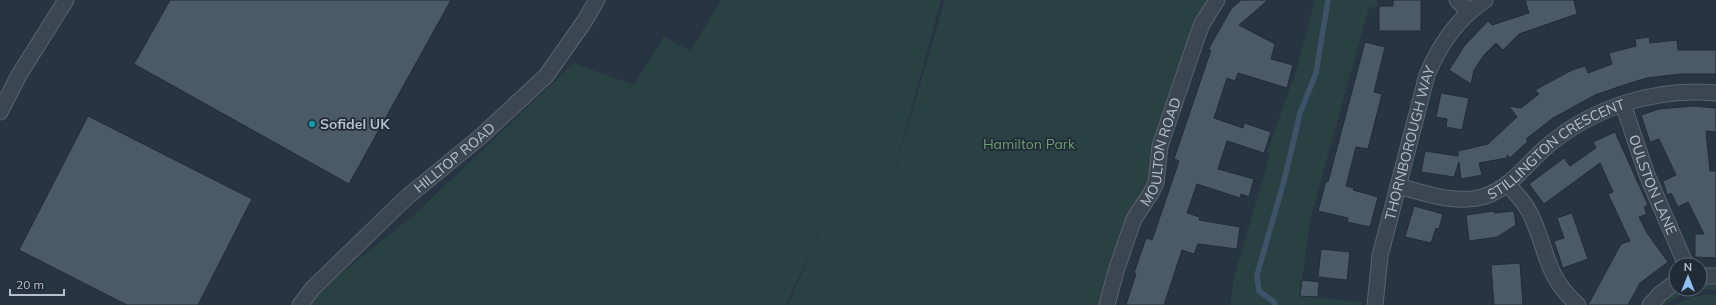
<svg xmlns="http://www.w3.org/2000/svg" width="1716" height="305" viewBox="0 0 1716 305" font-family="Mulish,sans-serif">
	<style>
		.green { fill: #294142 }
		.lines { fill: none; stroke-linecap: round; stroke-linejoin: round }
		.stream { stroke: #3d536a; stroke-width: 5.5 }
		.building { fill: #4b5a67; stroke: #222d38 }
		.street-casing { stroke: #59646e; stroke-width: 17 }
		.street { stroke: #3b4651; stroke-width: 15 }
		.culture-dot { fill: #0f9aa8; stroke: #202b36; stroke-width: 1.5 }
		.labels { text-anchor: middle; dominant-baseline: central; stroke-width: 3.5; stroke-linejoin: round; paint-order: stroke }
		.poi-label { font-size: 14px; font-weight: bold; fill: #b8c1cb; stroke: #202b36; text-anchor: start }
		.street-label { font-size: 14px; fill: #b8c1cb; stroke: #202b36 }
		.park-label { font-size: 14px; fill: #6f9c76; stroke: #202b36 }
	</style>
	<rect width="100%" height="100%" fill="#273441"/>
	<g class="green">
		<path d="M 721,0 L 941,0 L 894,173 L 945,0 L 1208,0 L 1191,31 L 1154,140 L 1151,151 L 1148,182 L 1126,219 L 1109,268 L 1100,305 L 788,305 L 819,233 L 786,305 L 302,305 L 415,214 L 574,63 L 634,85 L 664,36 L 690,51 Z"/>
		<path d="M 1315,0 L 1377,0 L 1377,7 L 1371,7 L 1368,11 L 1310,220 L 1300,296 L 1362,302 L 1362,305 L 1230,305 L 1234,277 L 1270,155 L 1267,153 L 1297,68 Z"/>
		<path d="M 1700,284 L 1716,285 L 1716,290 C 1704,289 1692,289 1680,296 C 1673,300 1669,305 1660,305 C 1673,290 1682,289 1700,289 Z"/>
		<path d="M 1705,295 L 1716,295 L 1716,305 L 1675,305 L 1691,297 Z"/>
	</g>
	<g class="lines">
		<path class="stream" d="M 1275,305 L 1274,302 L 1259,291 L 1257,275 L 1284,181 L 1300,113 L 1316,73 L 1328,0"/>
	</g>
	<g class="building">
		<path d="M 170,0 L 451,0 L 349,184 L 134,64 Z"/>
		<path d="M 1241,0 L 1268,0 L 1239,25 L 1275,44 L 1271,59 L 1293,65 L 1287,88 L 1238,73 L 1235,81 L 1227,78 L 1214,118 L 1243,128 L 1244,123 L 1271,132 L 1264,153 L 1227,141 L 1218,169 L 1254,179 L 1249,197 L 1241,194 L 1240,198 L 1197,184 L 1187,213 L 1200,217 L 1199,220 L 1240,227 L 1237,249 L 1198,244 L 1194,254 L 1182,250 L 1164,305 L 1126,305 L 1136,274 L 1134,273 L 1146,238 L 1152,240 L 1179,161 L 1174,159 L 1211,50 L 1208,50 L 1231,9 Z"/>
		<path d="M 1393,0 L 1421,0 L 1421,31 L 1379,31 L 1379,6 L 1393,6 Z"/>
		<path d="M 1525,0 L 1574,0 L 1577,14 L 1519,34 L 1503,50 L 1496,43 L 1484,55 L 1474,70 L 1471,84 L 1449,70 L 1465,45 L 1488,21 L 1492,25 L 1529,13 Z"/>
		<path d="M 1649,37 L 1650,43 L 1677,40 L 1678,50 L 1716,50 L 1716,74 L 1680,74 L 1647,78 L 1630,83 L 1595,95 L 1553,118 L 1526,139 L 1528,141 L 1510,158 L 1507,155 L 1507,158 L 1479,163 L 1482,175 L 1461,179 L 1459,162 L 1454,177 L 1421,172 L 1425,151 L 1458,156 L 1458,151 L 1488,144 L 1517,117 L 1509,106 L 1521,108 L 1539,94 L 1535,90 L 1572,70 L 1585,66 L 1588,73 L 1612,64 L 1609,53 L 1636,46 L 1635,39 Z"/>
		<path d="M 1365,42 L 1385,47 L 1374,92 L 1382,94 L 1368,149 L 1356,147 L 1346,186 L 1354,188 L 1353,190 L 1378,197 L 1370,227 L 1347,222 L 1348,218 L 1318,211 L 1326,181 L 1328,182 Z"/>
		<path d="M 1441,93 L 1469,98 L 1462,130 L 1446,127 L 1447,119 L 1436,117 Z"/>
		<path d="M 1694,106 L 1716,108 L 1716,132 L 1706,131 L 1710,171 L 1716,171 L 1716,258 L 1695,257 L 1695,234 L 1704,234 L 1688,202 L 1678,207 L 1671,193 L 1667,195 L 1663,181 L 1676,175 L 1659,139 L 1650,142 L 1641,115 L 1659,109 Z"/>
		<path d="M 88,116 L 252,199 L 198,305 L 127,305 L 19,250 Z"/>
		<path d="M 1615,132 L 1648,205 L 1644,207 L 1647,214 L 1639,217 L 1647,233 L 1668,262 L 1640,283 L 1628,305 L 1588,305 L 1621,244 L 1630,241 L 1608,194 L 1613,192 L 1600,163 L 1544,204 L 1529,184 L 1564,158 L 1570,166 L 1596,148 L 1593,142 Z"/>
		<path d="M 1414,206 L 1443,214 L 1439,229 L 1436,228 L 1431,243 L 1405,237 Z"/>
		<path d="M 1494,211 L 1494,213 L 1514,211 L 1516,225 L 1497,237 L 1469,241 L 1466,215 Z"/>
		<path d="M 1572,213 L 1588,259 L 1563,268 L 1554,241 L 1564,238 L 1557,218 Z"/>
		<path d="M 1321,249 L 1350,252 L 1347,280 L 1318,277 Z"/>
		<path d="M 1520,263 L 1523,305 L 1494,305 L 1491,265 Z"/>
		<path d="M 1302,280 L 1319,282 L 1318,297 L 1300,296 Z"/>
	</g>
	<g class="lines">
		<defs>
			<g id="street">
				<path d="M 1457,0 L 1469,12"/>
				<path id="s1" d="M 1623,104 L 1647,175 L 1686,265"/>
				<path d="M 0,112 L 19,75 L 66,0"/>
				<path d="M 1507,184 C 1516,193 1524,202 1530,213 C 1548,250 1544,275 1578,305"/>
				<path id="s2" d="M 1398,186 C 1424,193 1451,203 1478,198 C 1507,192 1524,167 1545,148 C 1591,108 1655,87 1716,93"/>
				<path d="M 1700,276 L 1716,276"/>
				<path id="s3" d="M 300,305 L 313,288 L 407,197 L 479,138 L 546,76 L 584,22 L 597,0"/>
				<path id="s4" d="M 1107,305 L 1116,271 L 1129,233 L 1134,219 L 1151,193 L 1156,183 L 1160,146 L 1196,40 L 1202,24 L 1217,0"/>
				<path id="s5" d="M 1375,305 L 1380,256 L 1427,75 C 1439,46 1458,18 1485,0"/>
				<path d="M 1650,305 L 1660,294 L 1676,282"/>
			</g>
		</defs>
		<use href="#street" class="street-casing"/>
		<use href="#street" class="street"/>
	</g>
	<circle class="culture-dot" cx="312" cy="124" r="4"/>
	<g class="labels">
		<g class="poi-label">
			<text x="320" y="124">Sofidel UK</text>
		</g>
		<g class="street-label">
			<text stroke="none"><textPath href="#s5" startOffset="166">THORNBOROUGH WAY</textPath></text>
			<text stroke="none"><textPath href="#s2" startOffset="175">STILLINGTON CRESCENT</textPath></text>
			<text stroke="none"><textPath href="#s4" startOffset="164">MOULTON ROAD</textPath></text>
			<text stroke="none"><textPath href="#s3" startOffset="214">HILLTOP ROAD</textPath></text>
			<text stroke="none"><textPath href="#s1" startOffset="86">OULSTON LANE</textPath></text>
		</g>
		<g class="park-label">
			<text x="1029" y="144">Hamilton Park</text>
		</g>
	</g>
	<g transform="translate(1688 277)"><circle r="19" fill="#202b36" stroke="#5d6772"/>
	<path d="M0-3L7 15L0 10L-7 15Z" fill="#91c0f7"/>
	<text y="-6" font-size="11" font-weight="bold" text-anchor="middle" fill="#b8c1cb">N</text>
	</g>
	<path d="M10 289v6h54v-6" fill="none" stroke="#b8c1cb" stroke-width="2"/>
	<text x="16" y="289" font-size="12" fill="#b8c1cb" stroke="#202b36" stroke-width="3" paint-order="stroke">20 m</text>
</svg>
